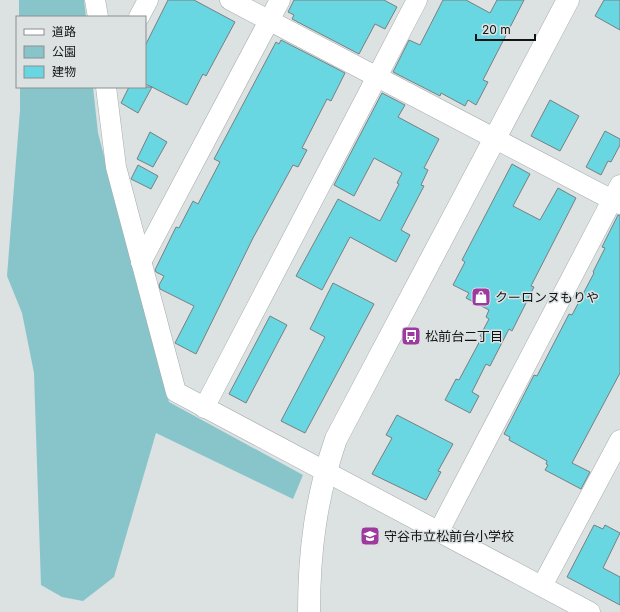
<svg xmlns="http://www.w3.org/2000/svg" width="620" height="612" viewBox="0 0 620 612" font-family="Inter,'Noto Sans JP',sans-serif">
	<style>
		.green { fill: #88c5cb }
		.building { fill: #68d7e2; stroke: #7a7f80 }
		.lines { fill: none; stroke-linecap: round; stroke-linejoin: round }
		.minor-casing { stroke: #a7acad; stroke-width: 21 }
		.tertiary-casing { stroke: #a7acad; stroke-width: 23 }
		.minor { stroke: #fff; stroke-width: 20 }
		.tertiary { stroke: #fff; stroke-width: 22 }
		.labels { text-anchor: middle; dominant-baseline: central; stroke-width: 3; stroke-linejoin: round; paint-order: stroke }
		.poi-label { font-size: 13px; fill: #121414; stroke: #dce1e2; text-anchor: start }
	</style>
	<rect width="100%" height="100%" fill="#dce1e2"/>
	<g class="green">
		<path d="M 19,0 L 84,0 L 86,17 L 19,17 Z"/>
		<path d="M 20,87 L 93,87 L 98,133 L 169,402 L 303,475 L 293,499 L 156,433 L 114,577 L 83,601 L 62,597 L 41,585 L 34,373 L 22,313 L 7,276 L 20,110 Z"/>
	</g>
	<g class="building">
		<path d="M 168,0 L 194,0 L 235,22 L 206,76 L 203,74 L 187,105 L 152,87 L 138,113 L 121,103 L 129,87 L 152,87 L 145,84 L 145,46 Z"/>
		<path d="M 294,0 L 384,0 L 397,7 L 385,29 L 375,24 L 359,54 L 292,19 L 294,15 L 288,12 Z"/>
		<path d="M 443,0 L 466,0 L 490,13 L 497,0 L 524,0 L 483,80 L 488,82 L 476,105 L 468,100 L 465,106 L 441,93 L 440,96 L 393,72 L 409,40 L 420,45 Z"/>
		<path d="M 604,0 L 620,0 L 620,30 L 595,16 Z"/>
		<path d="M 281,40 L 345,73 L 331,101 L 327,99 L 302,148 L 307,150 L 298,167 L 293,165 L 253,238 L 196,354 L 175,343 L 194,306 L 160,289 L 159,285 L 164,276 L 156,272 L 155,270 L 176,227 L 179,228 L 193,201 L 198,204 L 220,162 L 214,159 L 276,42 L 279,44 Z"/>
		<path d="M 382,93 L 405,105 L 398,117 L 439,139 L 424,168 L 428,170 L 421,185 L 424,186 L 401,230 L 410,235 L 396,262 L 350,237 L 322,290 L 296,276 L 338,199 L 380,221 L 399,184 L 397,183 L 402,173 L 374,158 L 354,196 L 334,185 Z"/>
		<path d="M 550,100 L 579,116 L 560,151 L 531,136 Z"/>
		<path d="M 605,131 L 620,139 L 620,145 L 611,162 L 608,161 L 601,175 L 586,167 Z"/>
		<path d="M 150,132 L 167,142 L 153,167 L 137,159 Z"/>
		<path d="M 512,164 L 530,174 L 513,206 L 540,220 L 558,188 L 576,198 L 531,286 L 534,287 L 512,331 L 509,329 L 490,366 L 486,364 L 472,392 L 479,396 L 470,413 L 445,400 L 456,379 L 459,380 L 482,337 L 480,336 L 489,319 L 486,317 L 489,310 L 466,298 L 469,293 L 453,285 L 465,262 L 462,260 Z"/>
		<path d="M 138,165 L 158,176 L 151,189 L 131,179 Z"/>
		<path d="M 618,215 L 620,215 L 620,373 L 572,463 L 590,472 L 581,489 L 545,470 L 548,465 L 546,464 L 547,461 L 509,440 L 510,437 L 504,434 L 534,375 L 537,376 L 569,314 L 572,315 L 594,273 L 593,272 L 605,248 L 602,247 Z"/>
		<path d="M 333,283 L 374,304 L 305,433 L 281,421 L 325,337 L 310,329 Z"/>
		<path d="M 270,316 L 287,325 L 246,403 L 229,394 Z"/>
		<path d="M 397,415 L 453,444 L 438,471 L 441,472 L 426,500 L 372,474 L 392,438 L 386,435 Z"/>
		<path d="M 594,525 L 603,529 L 605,525 L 620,533 L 603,568 L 620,577 L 620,605 L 567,577 Z"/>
	</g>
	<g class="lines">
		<defs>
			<g id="minor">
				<path d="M 95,0 L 98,17"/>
				<path d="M 230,0 L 620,204"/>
				<path d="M 139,17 L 148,0"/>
				<path d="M 106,87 L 116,167 L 176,392 L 590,612"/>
				<path d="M 141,262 L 280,0"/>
				<path d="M 204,408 L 417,0"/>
				<path d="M 439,531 L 620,185"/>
				<path d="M 542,586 L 620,440"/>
			</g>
			<path id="tertiary" d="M 309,612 C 309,551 316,497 336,439 L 568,0"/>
		</defs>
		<use href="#minor" class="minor-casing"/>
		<use href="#tertiary" class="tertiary-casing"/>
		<use href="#minor" class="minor"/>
		<use href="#tertiary" class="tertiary"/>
	</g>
	<defs>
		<symbol id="shop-square" viewBox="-11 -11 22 22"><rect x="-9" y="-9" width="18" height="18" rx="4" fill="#9d399f" stroke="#dce1e2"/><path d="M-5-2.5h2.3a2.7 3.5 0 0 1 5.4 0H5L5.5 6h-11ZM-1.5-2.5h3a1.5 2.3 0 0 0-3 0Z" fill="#fff"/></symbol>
		<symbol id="bus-square" viewBox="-11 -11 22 22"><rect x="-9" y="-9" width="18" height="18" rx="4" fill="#9d399f" stroke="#dce1e2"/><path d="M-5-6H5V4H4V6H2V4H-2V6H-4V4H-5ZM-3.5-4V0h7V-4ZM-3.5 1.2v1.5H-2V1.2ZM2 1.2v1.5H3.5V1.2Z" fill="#fff"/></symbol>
		<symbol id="school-square" viewBox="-11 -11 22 22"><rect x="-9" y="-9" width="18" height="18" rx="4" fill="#9d399f" stroke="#dce1e2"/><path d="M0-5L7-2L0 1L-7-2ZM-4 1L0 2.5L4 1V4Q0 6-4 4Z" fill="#fff"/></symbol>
	</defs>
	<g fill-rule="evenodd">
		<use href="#shop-square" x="470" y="286" width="22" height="22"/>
		<use href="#bus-square" x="400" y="325" width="22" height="22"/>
		<use href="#school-square" x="359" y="525" width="22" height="22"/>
	</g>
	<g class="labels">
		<g class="poi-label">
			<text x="495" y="297">クーロンヌもりや</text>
			<text x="425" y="336">松前台二丁目</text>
			<text x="384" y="536">守谷市立松前台小学校</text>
		</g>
	</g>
	<rect x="16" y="16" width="130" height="72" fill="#dce1e2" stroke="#8b8f90"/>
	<rect x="24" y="29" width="20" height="6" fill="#ffffff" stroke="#8b8f90"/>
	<text x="52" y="36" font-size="12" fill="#121414">道路</text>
	<rect x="24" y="46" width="20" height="12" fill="#88c5cb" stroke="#8b8f90"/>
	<text x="52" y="56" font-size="12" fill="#121414">公園</text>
	<rect x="24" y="66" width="20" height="12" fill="#68d7e2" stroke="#8b8f90"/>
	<text x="52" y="76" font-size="12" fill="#121414">建物</text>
	<path d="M476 34v6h59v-6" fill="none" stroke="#121414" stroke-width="2"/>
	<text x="482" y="34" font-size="12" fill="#121414" stroke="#dce1e2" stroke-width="3" paint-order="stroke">20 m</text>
</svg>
